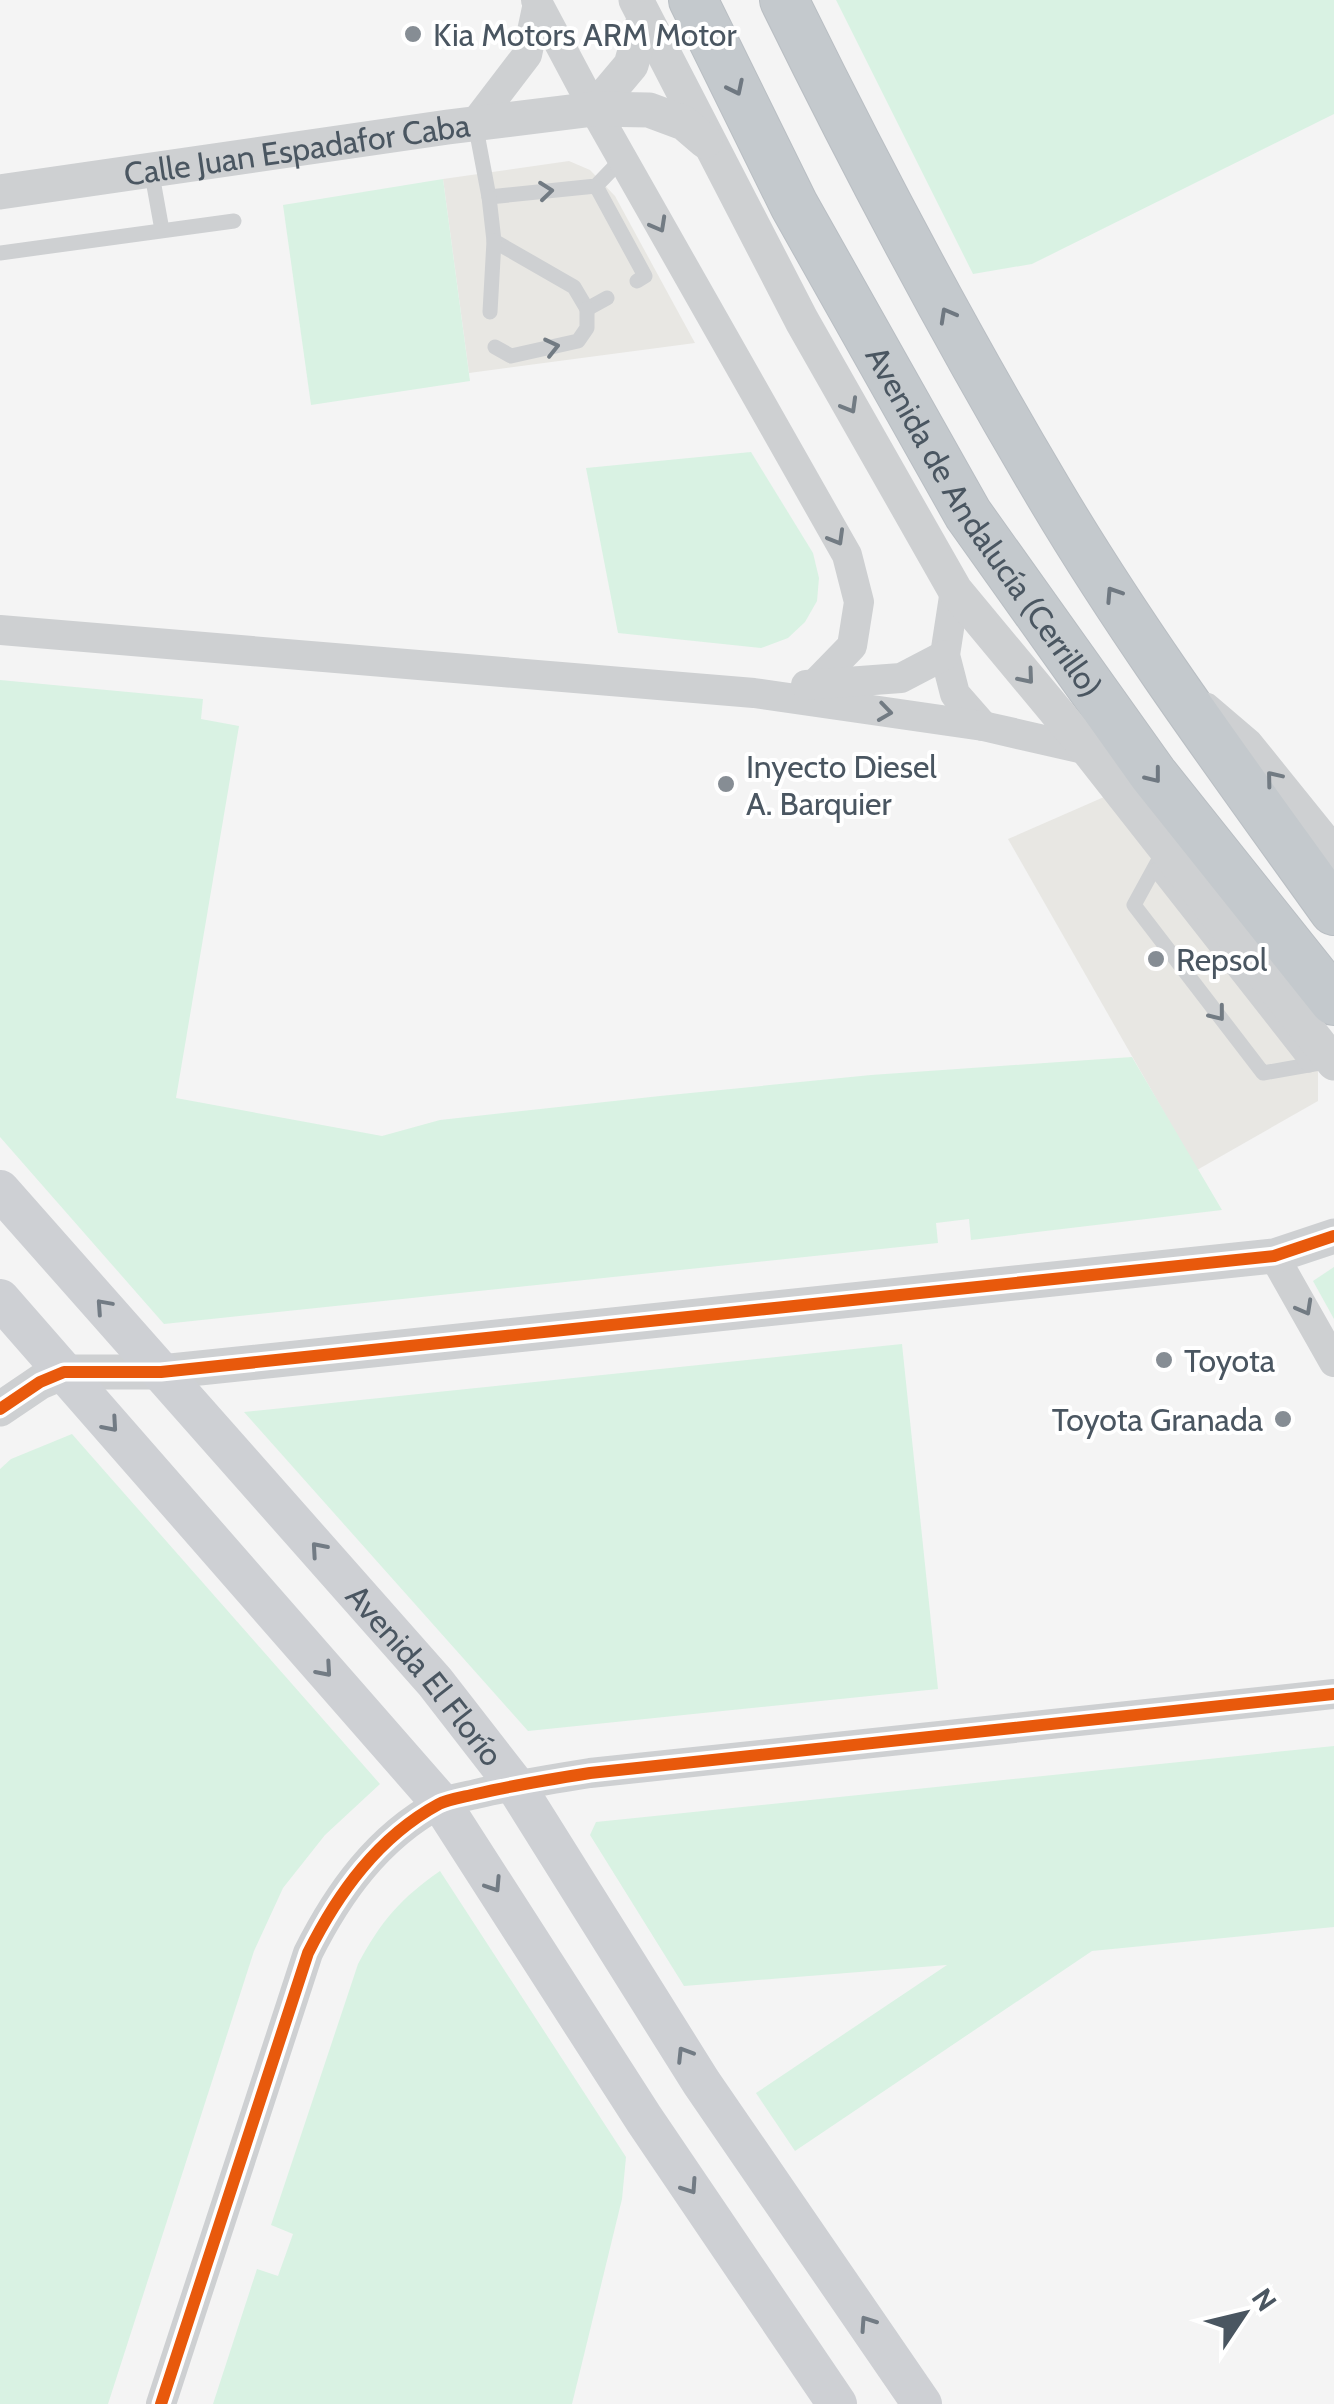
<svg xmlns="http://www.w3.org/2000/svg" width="1334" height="2404" viewBox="0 0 1334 2404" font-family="Cabin,sans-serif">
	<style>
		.commercial { fill: #e8e7e3 }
		.green { fill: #d9f2e3 }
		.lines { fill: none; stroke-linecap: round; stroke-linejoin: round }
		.trunk-casing { stroke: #b9bec3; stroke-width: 50 }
		.service { stroke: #ced0d2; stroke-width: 15 }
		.minor { stroke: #ced0d2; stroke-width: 30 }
		.tertiary { stroke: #ced0d2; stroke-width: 35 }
		.secondary { stroke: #ced0d4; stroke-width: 40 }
		.trunk { stroke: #c4c9cd; stroke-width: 48 }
		.cycleway-casing { stroke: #fff; stroke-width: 19 }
		.cycleway { stroke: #e8590c; stroke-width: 12 }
		.oneway { stroke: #6f7881 }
		.oneway2 { stroke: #727b83 }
		.oneway3 { stroke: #727b84 }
		.poi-dot { fill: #868d94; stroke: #fff; stroke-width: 4 }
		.labels { text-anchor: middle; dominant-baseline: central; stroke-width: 8; stroke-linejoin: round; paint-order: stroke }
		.poi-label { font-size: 32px; fill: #4a5661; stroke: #fff; text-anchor: start }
		.street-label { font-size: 32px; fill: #4a5661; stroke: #fff }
	</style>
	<rect width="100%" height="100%" fill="#f4f4f4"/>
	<g class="commercial">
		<path d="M 569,161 L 590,170 L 615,196 L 695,343 L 469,373 L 443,179 Z"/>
		<path d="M 1104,797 L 1318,1063 L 1318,1101 L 1197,1170 L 1008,839 Z"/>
	</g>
	<g class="green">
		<path d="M 836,0 L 1334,0 L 1334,114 L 1032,264 L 973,274 Z"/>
		<path d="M 443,179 L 470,381 L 311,405 L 283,205 Z"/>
		<path d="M 751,452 L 813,553 L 819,578 L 817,601 L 805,622 L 788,638 L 761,648 L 618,633 L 586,468 Z"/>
		<path d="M 0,680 L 203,699 L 201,719 L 239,726 L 176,1098 L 382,1136 L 440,1120 L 660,1096 L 871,1075 L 1132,1057 L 1222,1210 L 971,1240 L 969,1219 L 936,1223 L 938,1243 L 164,1324 L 0,1137 Z"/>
		<path d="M 1334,1267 L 1334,1319 L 1313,1281 Z"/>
		<path d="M 902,1344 L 938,1689 L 528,1731 L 244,1412 Z"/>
		<path d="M 72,1434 L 380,1784 L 325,1835 L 283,1888 L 254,1951 L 108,2404 L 0,2404 L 0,1469 L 11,1459 Z"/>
		<path d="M 1334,1746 L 1334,1927 L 1092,1951 L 795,2151 L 756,2093 L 947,1965 L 684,1986 L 590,1835 L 596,1822 Z"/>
		<path d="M 440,1871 L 626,2157 L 622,2199 L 572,2404 L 213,2404 L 257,2269 L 278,2276 L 293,2234 L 271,2225 L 358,1964 C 381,1921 401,1898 440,1871 Z"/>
	</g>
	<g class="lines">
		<defs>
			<g id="trunk">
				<path id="s3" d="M 693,0 L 794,205 L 968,514 L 1153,774 L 1334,1001"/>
				<path d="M 784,0 C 866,167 954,333 1049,493 C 1135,638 1236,774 1334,911"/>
			</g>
		</defs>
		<use href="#trunk" class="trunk-casing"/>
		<g class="service">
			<path d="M 475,123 L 489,197 L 596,186 L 622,159"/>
			<path d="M 151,169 L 162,230"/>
			<path d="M 596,186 L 645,276 L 637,281"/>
			<path d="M 489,197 L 494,241 L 574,287 L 587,309 L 607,298"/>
			<path d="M 0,253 L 234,221"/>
			<path d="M 490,312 L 494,241"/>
			<path d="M 495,347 L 511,356 L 578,341 L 587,328 L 587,309"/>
			<path d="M 1163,852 L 1134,905 L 1263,1073 L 1331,1061"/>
			<path d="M 1156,870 L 1309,1065"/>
		</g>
		<g class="minor">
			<path d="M 536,0 L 594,109 L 847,555 L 859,602 L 852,646 L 816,683"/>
			<path d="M 475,123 L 527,55 L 538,3"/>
			<path d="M 955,590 L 945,655 L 955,694 L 983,726"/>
			<path d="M 0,630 L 754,693 L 983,726 L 1088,750"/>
			<path d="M 806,685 L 901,678 L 945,655"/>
			<path d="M 1274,1256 L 1334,1362"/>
			<path d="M 161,2404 L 308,1953 C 338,1893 378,1837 439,1804 C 449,1799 464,1797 476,1794 C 514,1785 552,1779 590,1773 L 1334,1694"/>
		</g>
		<g class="tertiary">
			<path d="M 636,0 L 802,321 L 955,590 L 1088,750 L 1334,1063"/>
			<path d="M 594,109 L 631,65 L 644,19"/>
			<path id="s1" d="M 0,192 L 448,127 L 594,109 L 649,110 L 684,123 L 705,141"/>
			<path d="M 1205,710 L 1246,745 L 1334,854"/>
			<path d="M 0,1409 L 40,1382 L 64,1372 L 161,1372 L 1274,1256 L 1334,1236"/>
		</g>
		<g class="secondary">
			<path id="s2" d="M 0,1190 L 435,1682 L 515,1785 L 701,2082 L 922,2404"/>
			<path d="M 0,1299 L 441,1803 L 644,2119 L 837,2404"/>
		</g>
		<use href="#trunk" class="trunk"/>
		<defs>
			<g id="cycleway">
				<path d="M 0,1409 L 40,1382 L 64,1372 L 161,1372 L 1274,1256 L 1334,1236"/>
				<path d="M 161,2404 L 308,1953 C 338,1893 378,1837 439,1804 C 449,1799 464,1797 476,1794 C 514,1785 552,1779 590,1773 L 1334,1694"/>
			</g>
		</defs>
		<use href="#cycleway" class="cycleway-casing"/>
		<use href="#cycleway" class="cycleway"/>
	</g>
	<defs><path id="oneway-chevron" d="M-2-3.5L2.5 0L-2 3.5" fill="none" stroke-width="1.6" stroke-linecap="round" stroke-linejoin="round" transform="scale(2.5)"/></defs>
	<g class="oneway">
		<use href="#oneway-chevron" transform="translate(736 88) rotate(64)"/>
		<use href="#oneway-chevron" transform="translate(947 315) rotate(-119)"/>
		<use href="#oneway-chevron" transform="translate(1113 594) rotate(-123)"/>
		<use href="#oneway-chevron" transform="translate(1154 776) rotate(52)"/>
	</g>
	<g class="oneway2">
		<use href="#oneway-chevron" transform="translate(546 191) rotate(-6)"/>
		<use href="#oneway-chevron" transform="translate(659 225) rotate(61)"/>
		<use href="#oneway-chevron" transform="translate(552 347) rotate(-13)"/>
		<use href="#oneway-chevron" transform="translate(850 406) rotate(60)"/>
		<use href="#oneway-chevron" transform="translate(837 538) rotate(60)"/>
		<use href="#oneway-chevron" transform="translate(1027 677) rotate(50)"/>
		<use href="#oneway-chevron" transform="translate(885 712) rotate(8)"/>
		<use href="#oneway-chevron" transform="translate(1273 778) rotate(-129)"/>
		<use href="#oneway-chevron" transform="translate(1218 1014) rotate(52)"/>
		<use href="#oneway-chevron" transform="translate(1305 1308) rotate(61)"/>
	</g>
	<g class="oneway3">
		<use href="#oneway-chevron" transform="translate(103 1306) rotate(-132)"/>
		<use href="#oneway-chevron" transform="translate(111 1425) rotate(49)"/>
		<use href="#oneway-chevron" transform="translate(318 1549) rotate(-131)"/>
		<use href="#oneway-chevron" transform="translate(325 1670) rotate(49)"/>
		<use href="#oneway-chevron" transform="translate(494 1885) rotate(57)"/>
		<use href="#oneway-chevron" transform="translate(684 2054) rotate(-122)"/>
		<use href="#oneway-chevron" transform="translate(690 2187) rotate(56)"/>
		<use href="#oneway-chevron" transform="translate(867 2323) rotate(-124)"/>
	</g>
	<g class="poi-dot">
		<circle cx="413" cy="34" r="10"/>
		<circle cx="726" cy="784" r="10"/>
		<circle cx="1156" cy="959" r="10"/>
		<circle cx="1164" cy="1360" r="10"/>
		<circle cx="1283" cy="1419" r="10"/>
	</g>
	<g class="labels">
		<g class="poi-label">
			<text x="433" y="34">Kia Motors ARM Motor</text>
			<text x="746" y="766">Inyecto Diesel<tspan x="746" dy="37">A. Barquier</tspan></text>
			<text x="1176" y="959">Repsol</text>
			<text x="1184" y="1360">Toyota</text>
			<text x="1263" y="1419" text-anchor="end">Toyota Granada</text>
		</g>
		<g class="street-label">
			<text stroke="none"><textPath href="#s1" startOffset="300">Calle Juan Espadafor Caba</textPath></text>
			<text stroke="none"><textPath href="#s3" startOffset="598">Avenida de Andalucía (Cerrillo)</textPath></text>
			<text stroke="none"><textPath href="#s2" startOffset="645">Avenida El Florío</textPath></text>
		</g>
	</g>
	<g transform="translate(1244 2314) rotate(55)" stroke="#ffffff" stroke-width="8" paint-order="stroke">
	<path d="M0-8L18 38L0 25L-18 38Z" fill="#4a5661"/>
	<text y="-15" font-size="28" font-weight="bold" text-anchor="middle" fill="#4a5661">N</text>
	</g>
</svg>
